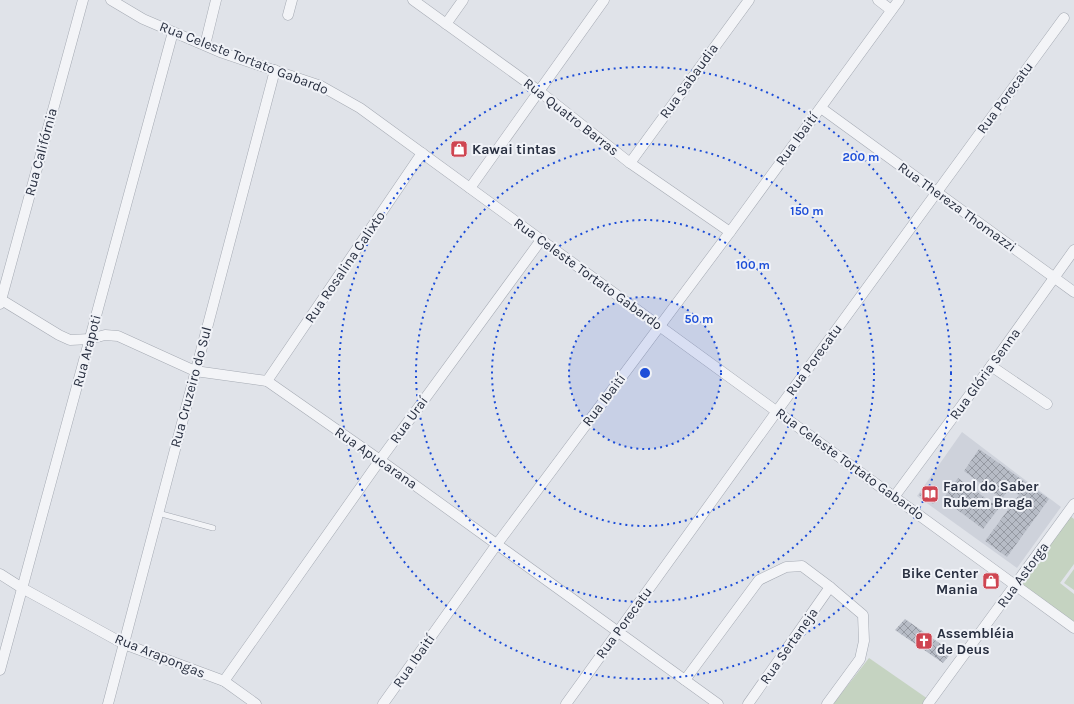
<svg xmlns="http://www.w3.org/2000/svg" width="1074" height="704" viewBox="0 0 1074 704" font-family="Karla,sans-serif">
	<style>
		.built { fill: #ced2db }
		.green { fill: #c5d3c1 }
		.building { fill: url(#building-cross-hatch) }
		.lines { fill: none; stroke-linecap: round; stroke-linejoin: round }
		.lane-casing { stroke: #a5aab3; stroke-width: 6 }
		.street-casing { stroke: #a5aab3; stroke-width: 11 }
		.lane { stroke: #f3f4f7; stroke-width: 5 }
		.street { stroke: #f3f4f7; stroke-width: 10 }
		.ring { fill: none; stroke: #1d4ed8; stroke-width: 2; stroke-dasharray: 2 4 }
		.labels { text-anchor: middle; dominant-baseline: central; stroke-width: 4; stroke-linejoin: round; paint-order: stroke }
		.street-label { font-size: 14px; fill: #293041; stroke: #f0f2f7 }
		.poi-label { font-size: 14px; font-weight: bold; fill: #293041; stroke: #f0f2f7; text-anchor: start }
		.centre { fill: #1d4ed8; stroke: #f0f2f7; stroke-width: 2 }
		.ring-label { font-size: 12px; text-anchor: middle; font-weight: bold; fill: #1d4ed8; stroke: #f0f2f7; stroke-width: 4; stroke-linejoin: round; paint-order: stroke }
	</style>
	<defs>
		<pattern id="building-cross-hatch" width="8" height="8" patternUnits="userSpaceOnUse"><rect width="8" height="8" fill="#b7bcc6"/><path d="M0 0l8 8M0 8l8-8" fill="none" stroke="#9599a2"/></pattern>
	</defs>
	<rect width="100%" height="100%" fill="#e0e3e9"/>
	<path class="built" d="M 962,432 L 1061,507 L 1017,568 L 917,496 Z"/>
	<g class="green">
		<path d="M 1070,516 L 1074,519 L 1074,564 L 1060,583 L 1074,594 L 1074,623 L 1021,585 Z"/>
		<path d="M 1074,569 L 1074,590 L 1064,583 Z"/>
		<path d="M 869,658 L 928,699 L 924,704 L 833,704 Z"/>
	</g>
	<g class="building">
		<path d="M 979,449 L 1049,499 L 1007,557 L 985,541 L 1019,495 L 1009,488 L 1002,499 L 964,471 Z"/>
		<path d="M 958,478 L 999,508 L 983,529 L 943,499 Z"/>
		<path d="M 929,485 L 934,488 L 936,495 L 935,502 L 933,504 L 919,495 L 920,493 L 922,493 Z"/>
		<path d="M 905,619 L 952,652 L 943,663 L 895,630 Z"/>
	</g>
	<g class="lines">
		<defs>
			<path id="lane" d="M 158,513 L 213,528"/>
			<g id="street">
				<path d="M 111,0 L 143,19 L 220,52 L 321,86 L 360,108 L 1074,628"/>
				<path d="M 413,0 L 539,91 L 630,163 L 730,232"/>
				<path d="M 878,0 L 891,10"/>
				<path d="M 288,15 L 292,0"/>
				<path d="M 446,24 L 463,0"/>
				<path d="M 205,45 L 216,0"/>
				<path d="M 821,108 L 1074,292"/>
				<path d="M 630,163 L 749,0"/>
				<path d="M 470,188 L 604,0"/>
				<path d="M 0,299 L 59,335 L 70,340 L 90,339 L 105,335 L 118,336 L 195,371 L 267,381 L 380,460 L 718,704"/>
				<path d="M 0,304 L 83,0"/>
				<path d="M 991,366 L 1047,404"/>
				<path d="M 267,381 L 422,153"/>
				<path d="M 894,497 L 991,366 L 1074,250"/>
				<path d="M 0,574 L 22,588 L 124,644 L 224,681 L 256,704"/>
				<path d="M 0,670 L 173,32"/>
				<path d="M 685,680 L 759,580 L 786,567 L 802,566 L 830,587 L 863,615 L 864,641 L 860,659 L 827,704"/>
				<path d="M 224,681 L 380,460 L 541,240"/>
				<path d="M 108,704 L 275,70"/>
				<path d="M 383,704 L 497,544 L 730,232 L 899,0"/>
				<path d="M 566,704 L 777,411 L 1064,18"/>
				<path d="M 748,704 L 830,587"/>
				<path d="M 928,704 L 1074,504"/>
			</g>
		</defs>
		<use href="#lane" class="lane-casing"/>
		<use href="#street" class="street-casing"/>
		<use href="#lane" class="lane"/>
		<use href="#street" class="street"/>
	</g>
	<circle cx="645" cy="373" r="76" fill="#1d4ed8" fill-opacity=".12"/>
	<g class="ring">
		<circle cx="645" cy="373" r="76"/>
		<circle cx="645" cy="373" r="153"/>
		<circle cx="645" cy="373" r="229"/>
		<circle cx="645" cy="373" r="306"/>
	</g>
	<defs>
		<symbol id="shop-square" viewBox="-11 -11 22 22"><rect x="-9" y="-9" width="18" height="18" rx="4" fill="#cf4551" stroke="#f0f2f7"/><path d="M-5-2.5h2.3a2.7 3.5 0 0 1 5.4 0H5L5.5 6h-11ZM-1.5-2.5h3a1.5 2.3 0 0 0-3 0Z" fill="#fff"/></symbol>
		<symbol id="library-square" viewBox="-11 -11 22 22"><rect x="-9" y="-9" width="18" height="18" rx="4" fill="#cf4551" stroke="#f0f2f7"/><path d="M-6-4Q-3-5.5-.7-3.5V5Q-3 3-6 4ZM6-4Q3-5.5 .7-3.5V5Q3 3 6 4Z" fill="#fff"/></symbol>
		<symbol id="church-square" viewBox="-11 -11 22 22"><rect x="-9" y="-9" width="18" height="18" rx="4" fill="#cf4551" stroke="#f0f2f7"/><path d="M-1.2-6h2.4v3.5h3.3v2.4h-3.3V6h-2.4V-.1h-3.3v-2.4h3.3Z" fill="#fff"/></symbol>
	</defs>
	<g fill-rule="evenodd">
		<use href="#shop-square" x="449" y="139" width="20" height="20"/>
		<use href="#library-square" x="920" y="484" width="20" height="20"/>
		<use href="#shop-square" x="981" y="571" width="20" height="20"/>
		<use href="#church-square" x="914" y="631" width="20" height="20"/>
	</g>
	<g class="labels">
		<g class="street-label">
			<text transform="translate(244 58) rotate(21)">Rua Celeste Tortato Gabardo</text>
			<text transform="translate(689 81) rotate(-54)">Rua Sabaudia</text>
			<text transform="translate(1005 98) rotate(-54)">Rua Porecatu</text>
			<text transform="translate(571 117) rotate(38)">Rua Quatro Barras</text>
			<text transform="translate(797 139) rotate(-54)">Rua Ibaití</text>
			<text transform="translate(41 152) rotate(-75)">Rua Califórnia</text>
			<text transform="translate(957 207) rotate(36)">Rua Thereza Thomazzi</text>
			<text transform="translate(345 267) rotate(-56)">Rua Rosalina Calixto</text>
			<text transform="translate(588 274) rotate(36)">Rua Celeste Tortato Gabardo</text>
			<text transform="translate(87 351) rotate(-75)">Rua Arapoti</text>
			<text transform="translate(814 360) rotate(-54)">Rua Porecatu</text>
			<text transform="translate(985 374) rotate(-54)">Rua Glória Senna</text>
			<text transform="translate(191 387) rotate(-75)">Rua Cruzeiro do Sul</text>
			<text transform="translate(604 400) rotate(-53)">Rua Ibaití</text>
			<text transform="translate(409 420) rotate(-54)">Rua Uraí</text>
			<text transform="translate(376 458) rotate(35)">Rua Apucarana</text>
			<text transform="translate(850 464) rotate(36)">Rua Celeste Tortato Gabardo</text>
			<text transform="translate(1023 575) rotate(-54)">Rua Astorga</text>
			<text transform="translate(624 623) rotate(-54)">Rua Porecatu</text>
			<text transform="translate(789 646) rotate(-55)">Rua Sertaneja</text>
			<text transform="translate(160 656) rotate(22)">Rua Arapongas</text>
			<text transform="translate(414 661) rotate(-55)">Rua Ibaití</text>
		</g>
		<g class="poi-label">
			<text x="472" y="149">Kawai tintas</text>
			<text x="943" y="486">Farol do Saber<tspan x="943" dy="16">Rubem Braga</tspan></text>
			<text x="978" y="573" text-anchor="end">Bike Center<tspan x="978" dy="16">Mania</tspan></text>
			<text x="937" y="633">Assembléia<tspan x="937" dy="16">de Deus</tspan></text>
		</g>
	</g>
	<circle cx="645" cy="373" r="6" class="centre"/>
	<g class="ring-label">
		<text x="861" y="161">200 m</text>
		<text x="807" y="215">150 m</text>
		<text x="753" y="269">100 m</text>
		<text x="699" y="323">50 m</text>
	</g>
</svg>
